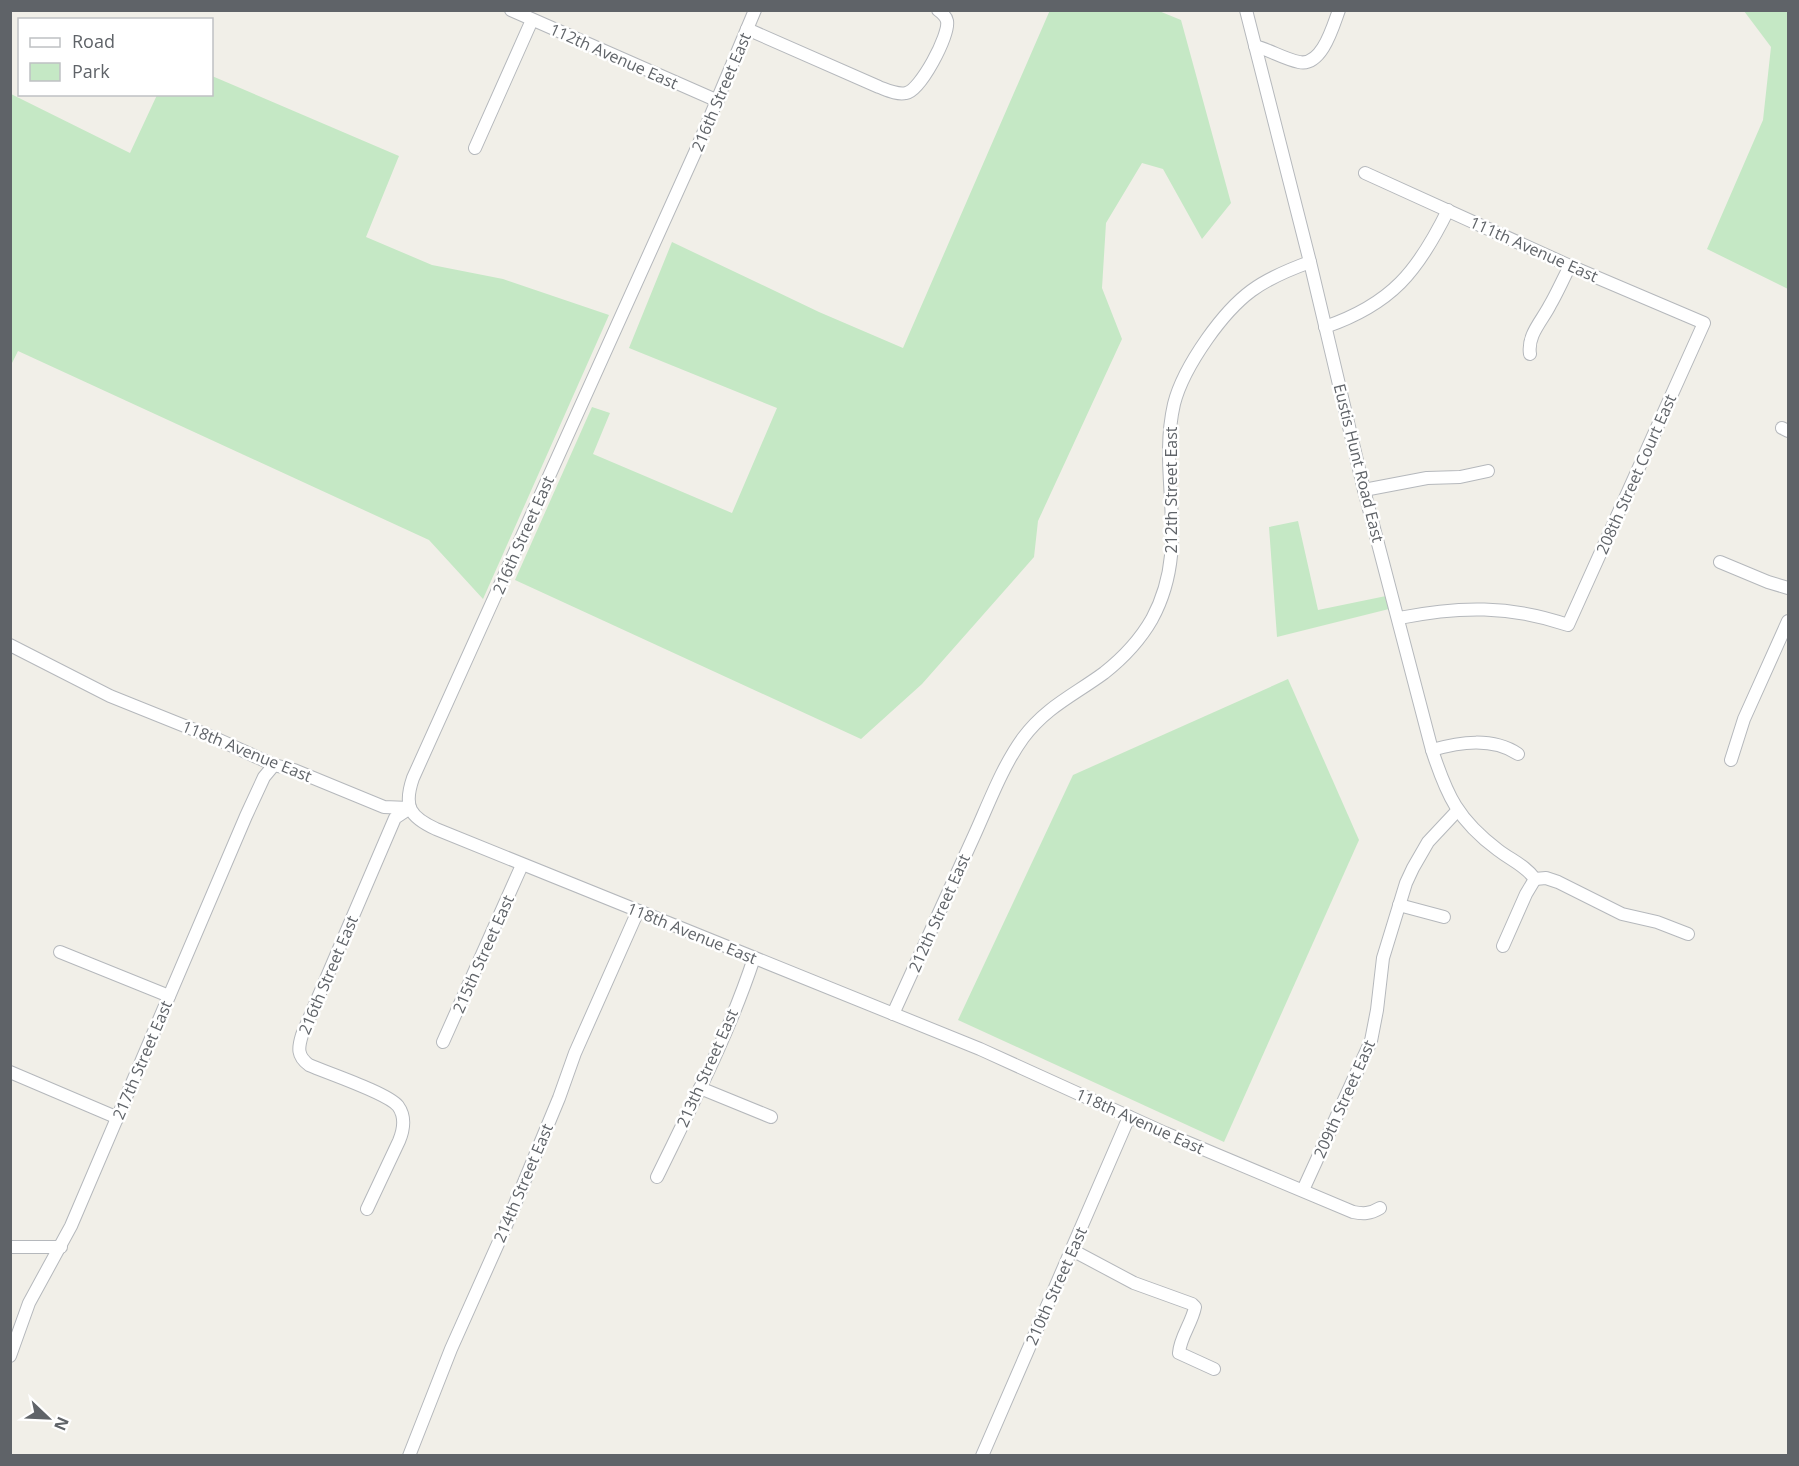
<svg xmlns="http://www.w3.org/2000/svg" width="1799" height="1466" viewBox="0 0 1799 1466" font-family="'Open Sans',sans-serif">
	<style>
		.green { fill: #c5e8c5 }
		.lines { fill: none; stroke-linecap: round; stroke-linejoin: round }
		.minor-casing { stroke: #b5b8bc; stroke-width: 14 }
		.minor { stroke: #fff; stroke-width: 12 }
		.labels { text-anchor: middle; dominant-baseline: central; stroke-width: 5; stroke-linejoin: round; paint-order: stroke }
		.street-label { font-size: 16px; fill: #5f6368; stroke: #fff }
	</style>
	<rect width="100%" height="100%" fill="#f1efe8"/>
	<g class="green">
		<path d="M 1050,10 L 1159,11 L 1181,20 L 1231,203 L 1202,239 L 1163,169 L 1142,163 L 1106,223 L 1102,288 L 1122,339 L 1038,521 L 1034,557 L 922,684 L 861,739 L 515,580 L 592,407 L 610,413 L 593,454 L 732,513 L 777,408 L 629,348 L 672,242 L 819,312 L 903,348 Z"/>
		<path d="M 1744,11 L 1788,11 L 1788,289 L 1707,249 L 1763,120 L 1771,47 Z"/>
		<path d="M 212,76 L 399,156 L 366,237 L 432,265 L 503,279 L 609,315 L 483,599 L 429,540 L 18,351 L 11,365 L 11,94 L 130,153 L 157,95 L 212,94 Z"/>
		<path d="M 1298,521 L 1318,610 L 1386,596 L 1389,609 L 1277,637 L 1269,527 Z"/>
		<path d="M 1288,679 L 1359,840 L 1224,1142 L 958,1020 L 1073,775 Z"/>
	</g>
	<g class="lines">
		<defs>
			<g id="minor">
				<path d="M 511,10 L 718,101"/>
				<path d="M 755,10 L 697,148 L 413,778 C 403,807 410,817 436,829 L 980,1049 L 1165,1133 L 1353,1212 C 1363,1214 1370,1214 1380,1208"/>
				<path d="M 1246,10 L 1310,262 L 1364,490 L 1432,750 C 1447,796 1458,820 1498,850 C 1511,860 1526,866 1535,879"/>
				<path d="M 747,29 L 879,87 C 887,90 897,95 906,93 C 920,91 950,35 947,21 C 946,16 942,13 938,10"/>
				<path d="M 1255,46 C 1270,50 1284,59 1299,62 C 1322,67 1333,26 1339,10"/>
				<path d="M 475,148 L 532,20"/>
				<path d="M 1365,173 L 1570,266 L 1704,323 L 1568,625 C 1510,605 1459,606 1399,618"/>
				<path d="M 1325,327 C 1392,304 1418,271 1448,210"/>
				<path d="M 1530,354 C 1527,335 1542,321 1550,305 C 1557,293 1563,279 1570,266"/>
				<path d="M 1782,428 L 1788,431"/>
				<path d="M 1364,490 L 1427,478 L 1460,477 L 1488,471"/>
				<path d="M 1720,562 L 1768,582 L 1788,588"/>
				<path d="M 10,645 L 110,696 L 217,739 L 274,765 L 294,770 L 384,807 L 409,808"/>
				<path d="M 1432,750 C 1460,742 1492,737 1518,754"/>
				<path d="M 1731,760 L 1744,719 L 1788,621"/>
				<path d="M 1535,879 L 1546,878 L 1558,882 L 1622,914 L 1657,922 L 1688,934"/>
				<path d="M 1399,905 L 1444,917"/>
				<path d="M 1503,946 L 1526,894 L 1535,879"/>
				<path d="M 60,952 L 169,996"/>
				<path d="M 893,1014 C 920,955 947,895 974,836 C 989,803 1002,767 1023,738 C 1046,707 1074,695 1104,673 C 1123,658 1140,640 1152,619 C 1192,545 1157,478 1174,404 C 1180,380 1193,359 1207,339 C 1238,295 1260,280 1310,262"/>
				<path d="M 443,1042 L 522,865"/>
				<path d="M 10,1072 L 118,1118"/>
				<path d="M 700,1088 L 771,1117"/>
				<path d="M 657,1177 C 692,1105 729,1034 754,958"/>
				<path d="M 1303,1190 L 1371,1041 L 1377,1010 L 1383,958 L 1406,883 L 1413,868 L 1428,842 L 1457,811"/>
				<path d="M 367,1209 L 399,1141 C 404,1129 406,1117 398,1106 C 388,1093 327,1073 309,1065 C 297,1056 298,1048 302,1035 L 395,818 L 410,808"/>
				<path d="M 10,1247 L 61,1247"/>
				<path d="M 1072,1250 L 1134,1283 L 1192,1304 L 1195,1307 C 1192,1323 1180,1337 1179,1353 L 1214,1369"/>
				<path d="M 10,1356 L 29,1303 L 71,1226 L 246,816 L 264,777 L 274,765"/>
				<path d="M 409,1456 L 451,1349 L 505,1228 L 559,1098 L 575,1053 L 638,911"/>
				<path d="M 982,1456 L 1129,1117"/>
			</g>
		</defs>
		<use href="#minor" class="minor-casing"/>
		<use href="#minor" class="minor"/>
	</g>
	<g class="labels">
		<g class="street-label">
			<text transform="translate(614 56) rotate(24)">112th Avenue East</text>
			<text transform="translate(721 92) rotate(-67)">216th Street East</text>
			<text transform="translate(1534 249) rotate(24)">111th Avenue East</text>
			<text transform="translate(1359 463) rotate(76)">Eustis Hunt Road East</text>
			<text transform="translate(1636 474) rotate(-66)">208th Street Court East</text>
			<text transform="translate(1171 490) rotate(-90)">212th Street East</text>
			<text transform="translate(523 535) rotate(-66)">216th Street East</text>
			<text transform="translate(247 751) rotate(22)">118th Avenue East</text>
			<text transform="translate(939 913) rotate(-66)">212th Street East</text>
			<text transform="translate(692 933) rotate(22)">118th Avenue East</text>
			<text transform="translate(483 954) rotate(-66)">215th Street East</text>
			<text transform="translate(328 975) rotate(-67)">216th Street East</text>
			<text transform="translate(142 1060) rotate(-67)">217th Street East</text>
			<text transform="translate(707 1068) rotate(-66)">213th Street East</text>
			<text transform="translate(1344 1099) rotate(-66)">209th Street East</text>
			<text transform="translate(1140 1121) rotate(24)">118th Avenue East</text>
			<text transform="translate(523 1183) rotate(-67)">214th Street East</text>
			<text transform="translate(1056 1286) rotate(-66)">210th Street East</text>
		</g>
	</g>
	<rect width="1799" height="1466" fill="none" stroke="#5f6368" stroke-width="24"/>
	<rect x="18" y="18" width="195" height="78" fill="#ffffff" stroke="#bfc1c3" stroke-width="1.5"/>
	<rect x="30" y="38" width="30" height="9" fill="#ffffff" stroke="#bfc1c3" stroke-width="1.5"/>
	<text x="72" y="48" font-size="18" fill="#5f6368">Road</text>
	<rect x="30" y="63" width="30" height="18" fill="#c5e8c5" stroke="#bfc1c3" stroke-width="1.5"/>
	<text x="72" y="78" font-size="18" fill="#5f6368">Park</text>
	<g transform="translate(48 1418) rotate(113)" stroke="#ffffff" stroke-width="4.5" paint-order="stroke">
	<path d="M0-4.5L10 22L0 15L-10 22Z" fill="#5f6368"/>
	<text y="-9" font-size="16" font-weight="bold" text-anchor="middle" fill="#5f6368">N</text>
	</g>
</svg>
